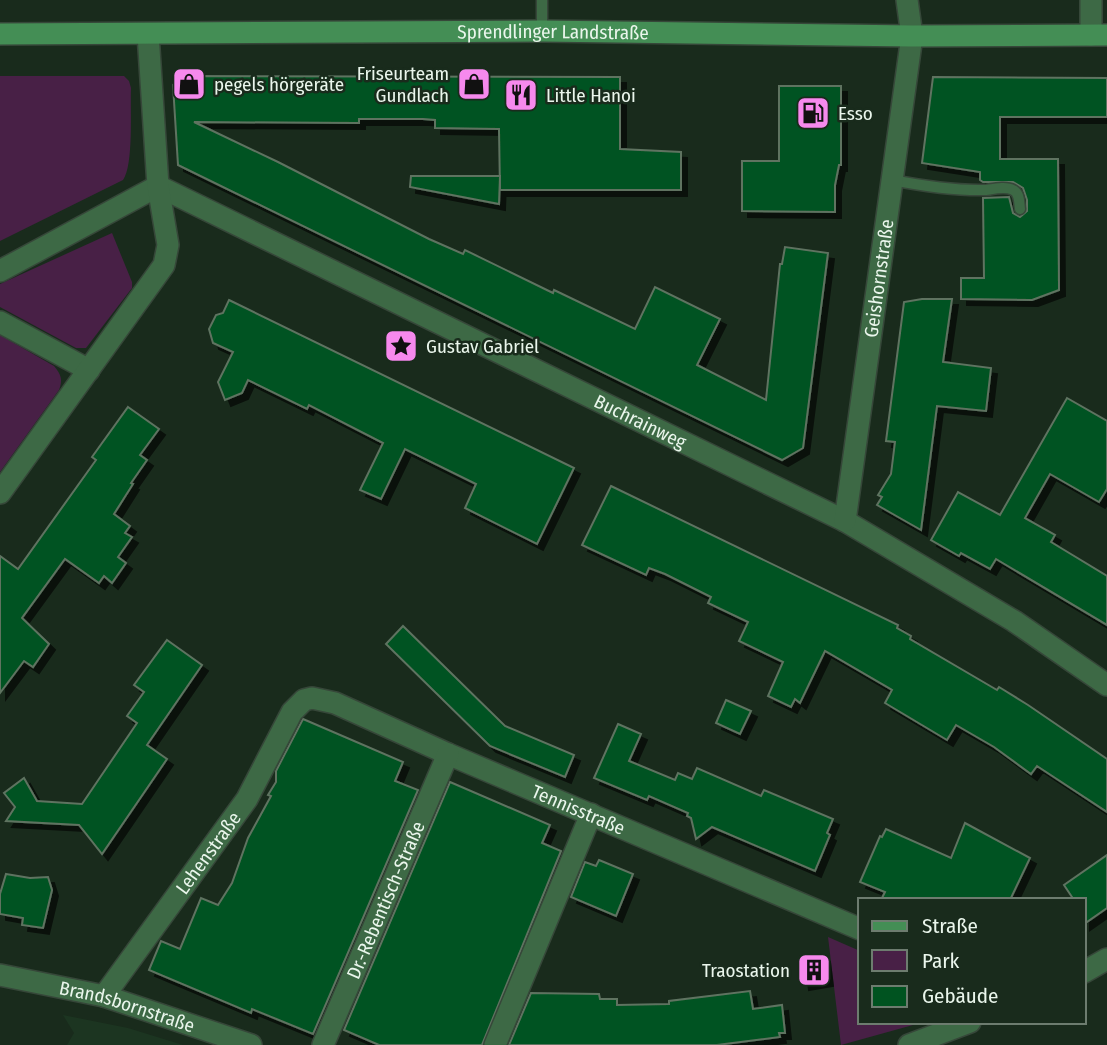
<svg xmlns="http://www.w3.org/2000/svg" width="1107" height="1045" viewBox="0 0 1107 1045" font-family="'Fira Sans Condensed',sans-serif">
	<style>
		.built { fill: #1c3521 }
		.green { fill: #482046 }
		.building { fill: #005320; stroke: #5e7361; stroke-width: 2; filter: url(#shadow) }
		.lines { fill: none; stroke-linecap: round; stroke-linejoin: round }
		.lane-casing { stroke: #364739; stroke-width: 13 }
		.street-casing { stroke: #364739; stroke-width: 24 }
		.secondary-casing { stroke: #364739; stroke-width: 24 }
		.lane { stroke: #3d6945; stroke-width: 10 }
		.street { stroke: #3d6945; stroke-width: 21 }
		.secondary { stroke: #448e55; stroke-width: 21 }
		.labels { text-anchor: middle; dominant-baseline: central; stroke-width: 5; stroke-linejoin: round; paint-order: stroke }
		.street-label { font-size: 19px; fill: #eaf6ec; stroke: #192b1c }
		.poi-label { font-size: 19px; fill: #eaf6ec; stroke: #192b1c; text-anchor: start }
	</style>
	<defs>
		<filter id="shadow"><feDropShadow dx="6" dy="6" stdDeviation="0" flood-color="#0009"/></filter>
	</defs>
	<rect width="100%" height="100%" fill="#192b1c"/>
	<path class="built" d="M 63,1015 L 128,1028 L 183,1045 L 67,1045 L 74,1033 Z"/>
	<g class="green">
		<path d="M 0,76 L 124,76 L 129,81 L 131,88 C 130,108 134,165 123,180 L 0,241 Z"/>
		<path d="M 112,233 L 132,282 L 132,288 L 86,348 L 76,348 L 0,307 L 0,284 Z"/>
		<path d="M 0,335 L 54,366 C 61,374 63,380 59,390 L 0,472 Z"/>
		<path d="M 828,937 L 860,951 L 860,1022 L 917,1022 L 913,1025 L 841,1045 Z"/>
	</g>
	<g class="building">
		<path d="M 182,76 L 620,77 L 620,149 L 681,152 L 681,190 L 500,190 L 499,129 L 435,128 L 435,120 L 423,119 L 359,119 L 359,123 L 194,122 L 278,162 L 429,239 L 463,254 L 465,250 L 553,293 L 554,290 L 635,329 L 655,287 L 720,319 L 697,365 L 766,400 L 780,264 L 782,264 L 785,247 L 828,253 L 803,448 L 782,460 L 178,165 L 173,85 Z"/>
		<path d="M 933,77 L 1107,78 L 1107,117 L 1000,117 L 1000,159 L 1058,159 L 1059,290 L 1032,300 L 961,299 L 961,278 L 984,278 L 983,198 L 1009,197 L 1013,213 L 1020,217 L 1027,211 L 1027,200 L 1023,188 L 1013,182 L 983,182 L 980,180 L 980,172 L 922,163 Z"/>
		<path d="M 779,86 L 841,86 L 841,165 L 839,165 L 835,185 L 835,212 L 742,211 L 742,161 L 779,161 Z"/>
		<path d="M 411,176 L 500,176 L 499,204 L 410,187 Z"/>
		<path d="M 922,299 L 952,299 L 943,362 L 991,368 L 986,411 L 937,406 L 921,530 L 877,505 L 882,497 L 878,495 L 891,474 L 895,442 L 886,441 L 904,302 Z"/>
		<path d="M 229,300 L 574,468 L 537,544 L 465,508 L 476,484 L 405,449 L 381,499 L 360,490 L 383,443 L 309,405 L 307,409 L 248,380 L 242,393 L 225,400 L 218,382 L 233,352 L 213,343 L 209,329 L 216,315 L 223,313 Z"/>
		<path d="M 1067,398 L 1107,421 L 1107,489 L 1099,502 L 1050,474 L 1025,518 L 1055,535 L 1051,542 L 1107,576 L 1107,625 L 996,559 L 990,569 L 961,553 L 959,556 L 931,540 L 958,492 L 1000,515 Z"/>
		<path d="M 128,407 L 159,429 L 140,455 L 147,460 L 131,483 L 133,484 L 114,514 L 130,526 L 125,533 L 132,537 L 118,557 L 126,563 L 112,583 L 104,576 L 99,583 L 65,559 L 22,618 L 49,644 L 33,667 L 24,661 L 0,693 L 0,556 L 18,569 L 96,460 L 92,457 Z"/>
		<path d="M 611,486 L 898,625 L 897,628 L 911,636 L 910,639 L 997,690 L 999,687 L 1028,705 L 1107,759 L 1107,812 L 1037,766 L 1031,774 L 994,747 L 956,725 L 947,740 L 885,703 L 892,690 L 825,651 L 800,703 L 795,699 L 791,707 L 768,696 L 783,662 L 739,641 L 748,622 L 708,603 L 711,597 L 665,574 L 649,568 L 646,575 L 582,545 Z"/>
		<path d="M 403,626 L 505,726 L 574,755 L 565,777 L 490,746 L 386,644 Z"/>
		<path d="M 167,640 L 202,665 L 147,745 L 167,759 L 102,854 L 79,825 L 6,821 L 15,807 L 4,793 L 24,778 L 37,801 L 82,804 L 137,723 L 127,716 L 144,692 L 134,685 Z"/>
		<path d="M 726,700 L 751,711 L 740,734 L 716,723 Z"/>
		<path d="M 303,719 L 403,762 L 395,781 L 418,790 L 313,1034 L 252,1009 L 251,1013 L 149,970 L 161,941 L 180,949 L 201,898 L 218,905 L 232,883 L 248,838 L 271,796 L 268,795 L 276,782 L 276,771 Z"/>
		<path d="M 618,724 L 641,734 L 629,761 L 675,780 L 678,773 L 692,779 L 697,768 L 761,796 L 764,790 L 833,819 L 827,833 L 830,835 L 815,871 L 712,827 L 696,839 L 691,818 L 687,816 L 688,813 L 649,796 L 647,800 L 594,778 Z"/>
		<path d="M 450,782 L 550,825 L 542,843 L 561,851 L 482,1045 L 379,1045 L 344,1030 Z"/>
		<path d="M 965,823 L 1030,858 L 1010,900 L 881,900 L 885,892 L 860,882 L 880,836 L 882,837 L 886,829 L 951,858 Z"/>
		<path d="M 1107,855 L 1107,908 L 1084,924 L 1084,900 L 1074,900 L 1064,885 Z"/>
		<path d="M 599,860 L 633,874 L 616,916 L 571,897 L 585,862 L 596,866 Z"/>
		<path d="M 6,874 L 30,878 L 48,877 L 52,890 L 43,928 L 22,925 L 23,918 L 0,914 L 0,894 Z"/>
		<path d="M 824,956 L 827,980 L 803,984 L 800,960 Z"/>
		<path d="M 750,991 L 753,1009 L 782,1005 L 785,1033 L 779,1033 L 780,1037 L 717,1045 L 509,1045 L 531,993 L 599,994 L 600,999 L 617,999 L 617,1005 L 669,1004 L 669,1001 Z"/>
	</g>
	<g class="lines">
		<defs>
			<g id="lane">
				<path d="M 542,0 L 542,31"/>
				<path d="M 892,180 C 923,186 955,191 986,190 C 993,189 1006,186 1013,190 C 1020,193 1019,203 1020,209"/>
			</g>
			<g id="street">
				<path d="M 1091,0 L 1091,35"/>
				<path id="s1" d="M 0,271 L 158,186 L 845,521 L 1014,621 L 1107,685"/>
				<path d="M 0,322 L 89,370"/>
				<path d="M 0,493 L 164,265 L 168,245 L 158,186 L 148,34"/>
				<path id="s2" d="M 845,521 L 912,36 L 907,0"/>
				<path d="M 1084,972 L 1107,959"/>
				<path id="s3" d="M 0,975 L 104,996 L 251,1045"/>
				<path id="s4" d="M 104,996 L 247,799 L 292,712 L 304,700 L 312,698 L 335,703 L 448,754 L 860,929"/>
				<path id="s5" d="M 323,1045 L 448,754"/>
				<path d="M 495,1045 L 591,814"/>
				<path d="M 909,1045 L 970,1022"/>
			</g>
			<g id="secondary">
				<path id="s6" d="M 0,34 L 542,31 L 912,36 L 1107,35"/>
			</g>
		</defs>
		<use href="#lane" class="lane-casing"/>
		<use href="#street" class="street-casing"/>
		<use href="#secondary" class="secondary-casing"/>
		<use href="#lane" class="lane"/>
		<use href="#street" class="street"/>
		<use href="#secondary" class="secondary"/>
	</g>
	<defs>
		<symbol id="shop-square" viewBox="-11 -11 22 22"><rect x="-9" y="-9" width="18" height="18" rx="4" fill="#f689ed" stroke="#192b1c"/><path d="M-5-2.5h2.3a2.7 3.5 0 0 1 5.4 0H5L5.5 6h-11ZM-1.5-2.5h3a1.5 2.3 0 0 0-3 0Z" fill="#111"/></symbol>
		<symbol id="restaurant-square" viewBox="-11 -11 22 22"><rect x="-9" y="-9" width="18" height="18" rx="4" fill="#f689ed" stroke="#192b1c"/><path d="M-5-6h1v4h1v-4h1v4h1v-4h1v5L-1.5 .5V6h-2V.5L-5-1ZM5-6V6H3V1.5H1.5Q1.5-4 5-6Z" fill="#111"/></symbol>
		<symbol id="fuel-square" viewBox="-11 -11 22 22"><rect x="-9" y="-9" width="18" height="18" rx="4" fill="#f689ed" stroke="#192b1c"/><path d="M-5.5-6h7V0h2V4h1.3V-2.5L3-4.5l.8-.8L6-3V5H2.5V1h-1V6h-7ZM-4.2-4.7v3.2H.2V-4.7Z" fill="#111"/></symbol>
		<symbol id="sight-square" viewBox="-11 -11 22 22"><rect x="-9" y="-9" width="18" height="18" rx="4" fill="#f689ed" stroke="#192b1c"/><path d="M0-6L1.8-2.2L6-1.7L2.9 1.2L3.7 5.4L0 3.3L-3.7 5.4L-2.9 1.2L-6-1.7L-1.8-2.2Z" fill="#111"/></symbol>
		<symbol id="building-square" viewBox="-11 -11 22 22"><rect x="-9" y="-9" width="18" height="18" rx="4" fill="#f689ed" stroke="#192b1c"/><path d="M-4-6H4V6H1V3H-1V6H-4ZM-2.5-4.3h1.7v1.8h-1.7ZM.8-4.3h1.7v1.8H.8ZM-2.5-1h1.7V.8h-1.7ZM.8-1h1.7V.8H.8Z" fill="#111"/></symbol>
	</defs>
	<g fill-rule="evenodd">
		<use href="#shop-square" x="170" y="65" width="38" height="38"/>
		<use href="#shop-square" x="455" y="65" width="38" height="38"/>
		<use href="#restaurant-square" x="502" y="76" width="38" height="38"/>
		<use href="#fuel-square" x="794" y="94" width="38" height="38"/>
		<use href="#sight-square" x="382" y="327" width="38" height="38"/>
		<use href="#building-square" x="795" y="951" width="38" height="38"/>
	</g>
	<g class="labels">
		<g class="street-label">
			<text stroke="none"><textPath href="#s6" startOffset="553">Sprendlinger Landstraße</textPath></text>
			<text stroke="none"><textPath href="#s2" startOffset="245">Geishornstraße</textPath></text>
			<text stroke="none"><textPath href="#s1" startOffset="716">Buchrainweg</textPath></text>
			<text stroke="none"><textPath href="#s4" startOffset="656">Tennisstraße</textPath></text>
			<text stroke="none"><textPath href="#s4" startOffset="177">Lehenstraße</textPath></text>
			<text stroke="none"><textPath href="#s5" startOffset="158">Dr.-Rebentisch-Straße</textPath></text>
			<text stroke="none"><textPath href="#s3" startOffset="131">Brandsbornstraße</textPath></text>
		</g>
		<g class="poi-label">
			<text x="449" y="73" text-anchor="end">Friseurteam<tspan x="449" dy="22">Gundlach</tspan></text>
			<text x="214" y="84">pegels hörgeräte</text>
			<text x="546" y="95">Little Hanoi</text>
			<text x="838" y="113">Esso</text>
			<text x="426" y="346">Gustav Gabriel</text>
			<text x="790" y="970" text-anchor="end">Traostation</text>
		</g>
	</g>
	<rect x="858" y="898" width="228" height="126" fill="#192b1c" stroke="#6d7c6f" stroke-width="2"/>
	<rect x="872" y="921" width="35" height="10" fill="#448e55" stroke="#6d7c6f" stroke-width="2"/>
	<text x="922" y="933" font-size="21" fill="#eaf6ec">Straße</text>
	<rect x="872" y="950" width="35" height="21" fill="#482046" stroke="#6d7c6f" stroke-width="2"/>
	<text x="922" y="968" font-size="21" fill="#eaf6ec">Park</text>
	<rect x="872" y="986" width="35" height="21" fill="#005320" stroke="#6d7c6f" stroke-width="2"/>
	<text x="922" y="1003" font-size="21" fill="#eaf6ec">Gebäude</text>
</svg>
